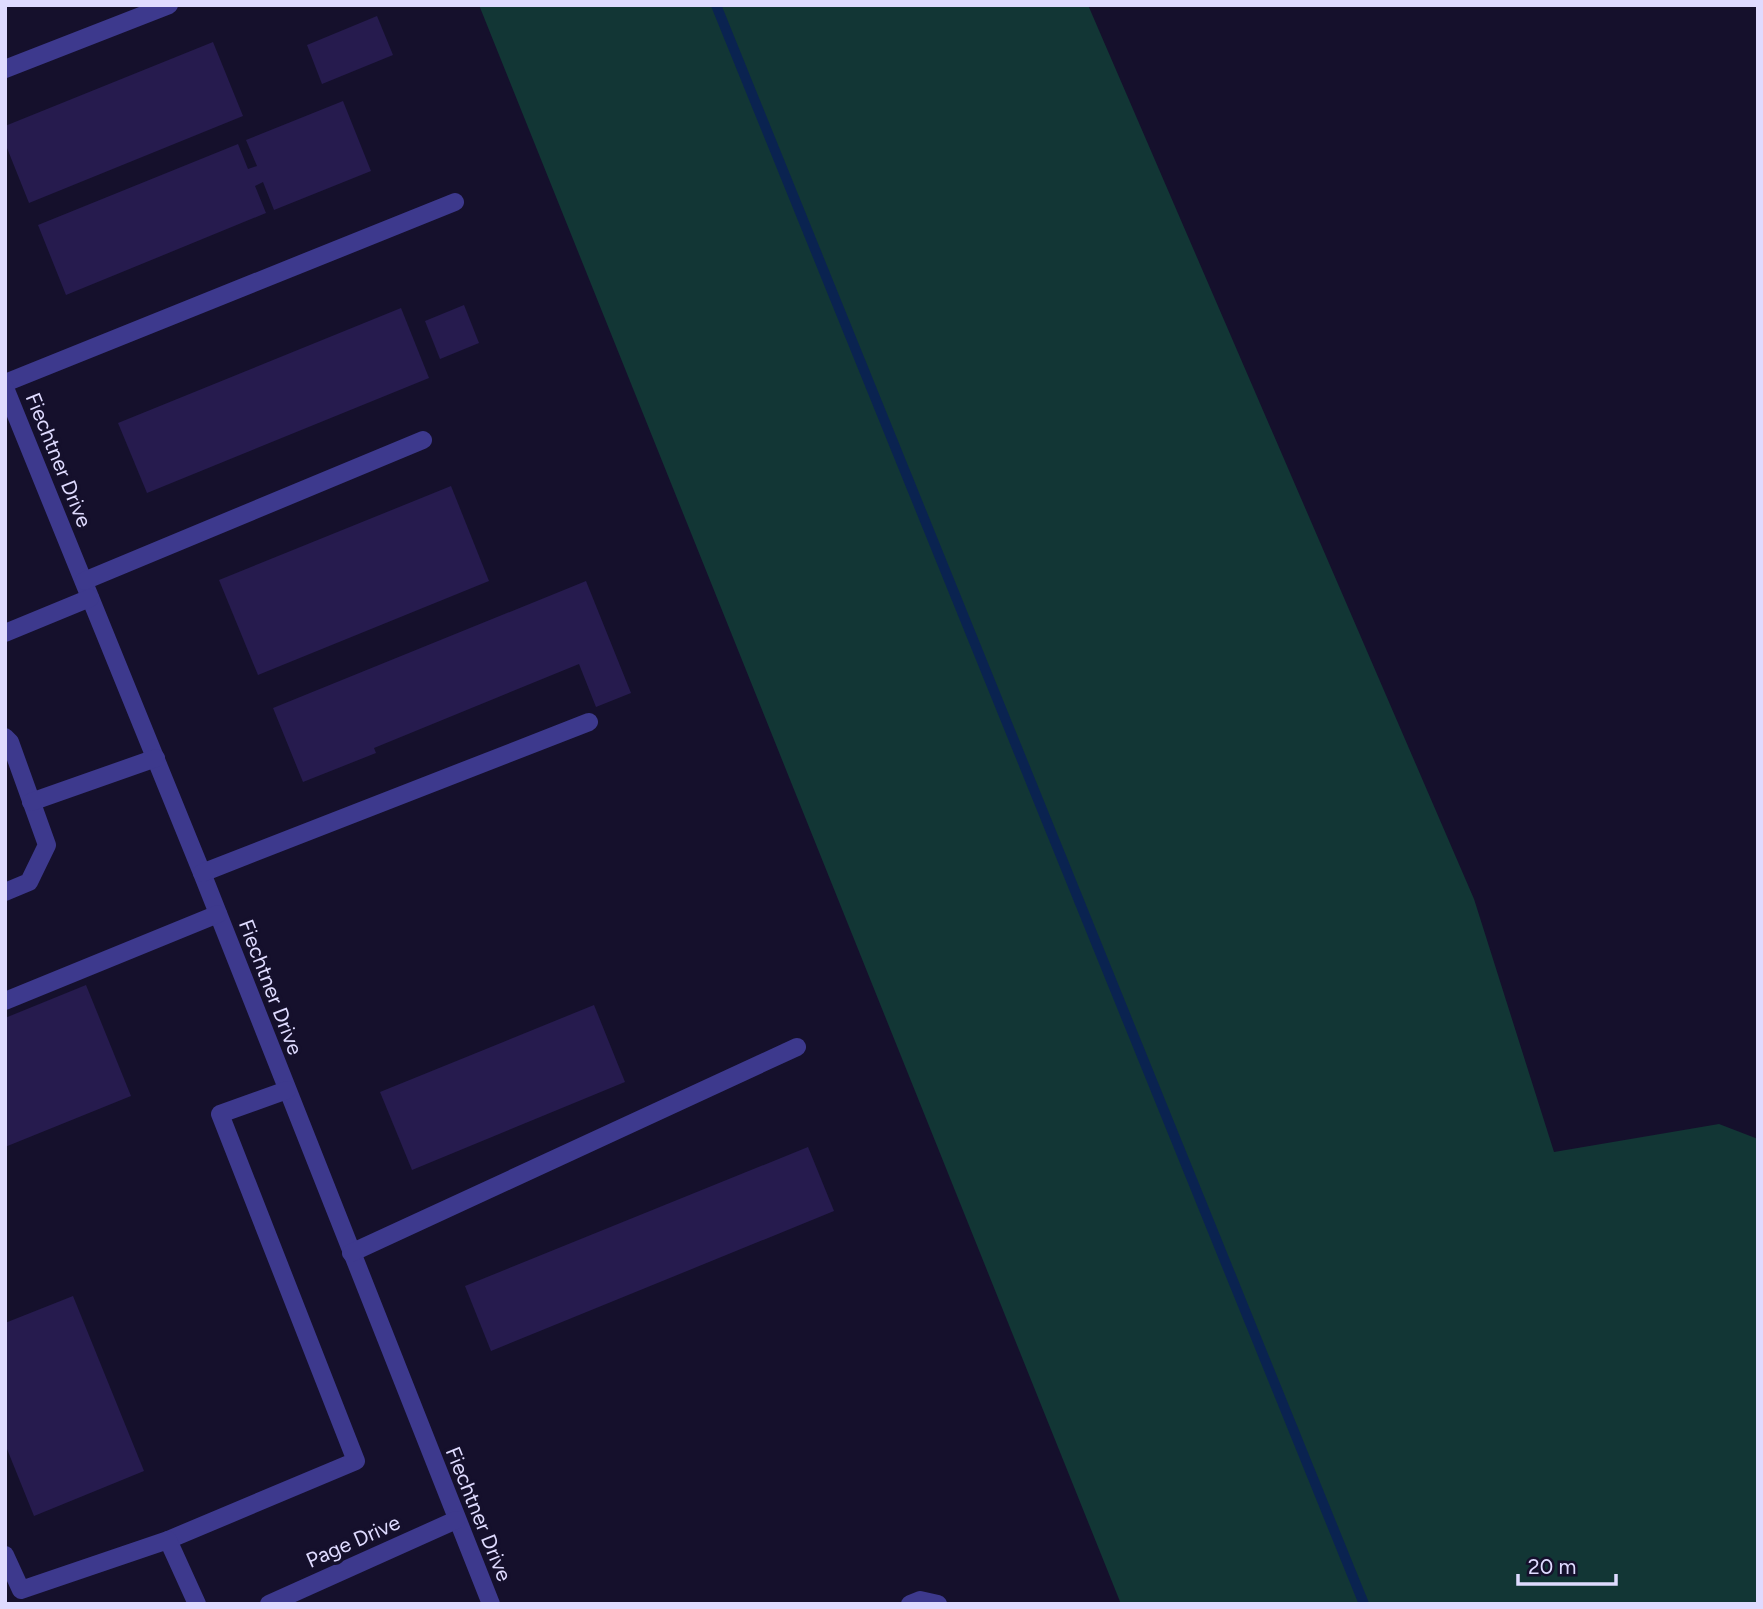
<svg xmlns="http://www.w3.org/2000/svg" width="1763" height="1609" viewBox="0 0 1763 1609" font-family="Figtree,sans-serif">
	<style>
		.green { fill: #123635 }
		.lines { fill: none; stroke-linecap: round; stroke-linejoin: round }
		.stream { stroke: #0a2350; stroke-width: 10 }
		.building { fill: #261b4e }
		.minor { stroke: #3d398d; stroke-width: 18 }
		.labels { text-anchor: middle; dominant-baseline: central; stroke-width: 7; stroke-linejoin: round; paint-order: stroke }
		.street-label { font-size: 21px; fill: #dfdbff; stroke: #15102c }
	</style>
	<rect width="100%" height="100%" fill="#15102c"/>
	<path class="green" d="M 479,5 L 1088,5 L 1474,899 L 1554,1152 L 1719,1124 L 1758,1139 L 1758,1604 L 1121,1604 Z"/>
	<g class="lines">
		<path class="stream" d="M 716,5 L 1364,1604"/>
	</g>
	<g class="building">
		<path d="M 377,16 L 393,55 L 322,84 L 307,45 Z"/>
		<path d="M 213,42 L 243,116 L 29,203 L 5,143 L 5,126 Z"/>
		<path d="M 343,101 L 371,171 L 274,210 L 263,182 L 255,186 L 266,213 L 66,295 L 38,225 L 238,144 L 248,169 L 257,166 L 246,140 Z"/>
		<path d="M 464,305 L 479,343 L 440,359 L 425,321 Z"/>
		<path d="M 401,308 L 429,378 L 147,493 L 118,423 Z"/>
		<path d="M 451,486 L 489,581 L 258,675 L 219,580 Z"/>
		<path d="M 586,581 L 631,693 L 596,707 L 579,664 L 374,748 L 376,753 L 303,782 L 273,708 Z"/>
		<path d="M 86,985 L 131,1096 L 5,1147 L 5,1018 Z"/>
		<path d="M 594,1005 L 625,1082 L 412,1170 L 380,1092 Z"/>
		<path d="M 808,1147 L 834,1211 L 491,1351 L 465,1286 Z"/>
		<path d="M 73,1296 L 144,1471 L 34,1516 L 5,1444 L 5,1323 Z"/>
	</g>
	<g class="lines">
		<g class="minor">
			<path d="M 5,69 L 169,5"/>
			<path d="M 5,383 L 455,202"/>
			<path d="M 5,388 L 202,873 L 491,1604"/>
			<path d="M 84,581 L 423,440"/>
			<path d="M 5,633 L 90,598"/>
			<path d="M 5,737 L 10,742 L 47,845 L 29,882 L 5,892"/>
			<path d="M 31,802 L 156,758"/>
			<path d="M 202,873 L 589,722"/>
			<path d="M 5,1001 L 218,914"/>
			<path d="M 351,1253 L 797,1047"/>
			<path d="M 168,1540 L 356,1461 L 220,1114 L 287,1090"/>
			<path d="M 5,1555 L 21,1590 L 168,1540 L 197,1604"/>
			<path d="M 269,1604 L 456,1520"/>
			<path d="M 910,1604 L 920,1600 L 938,1604"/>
		</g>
	</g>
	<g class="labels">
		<g class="street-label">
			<text transform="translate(59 460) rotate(68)">Fiechtner Drive</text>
			<text transform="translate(271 987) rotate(69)">Fiechtner Drive</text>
			<text transform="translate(479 1514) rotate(68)">Fiechtner Drive</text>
			<text transform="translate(353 1541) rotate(-24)">Page Drive</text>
		</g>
	</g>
	<rect width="1763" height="1609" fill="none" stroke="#dfdbff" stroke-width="14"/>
	<path d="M1518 1574v10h98v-10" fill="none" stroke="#dfdbff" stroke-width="3.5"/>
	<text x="1528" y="1574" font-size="21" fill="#dfdbff" stroke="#15102c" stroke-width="5" paint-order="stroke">20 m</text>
</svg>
